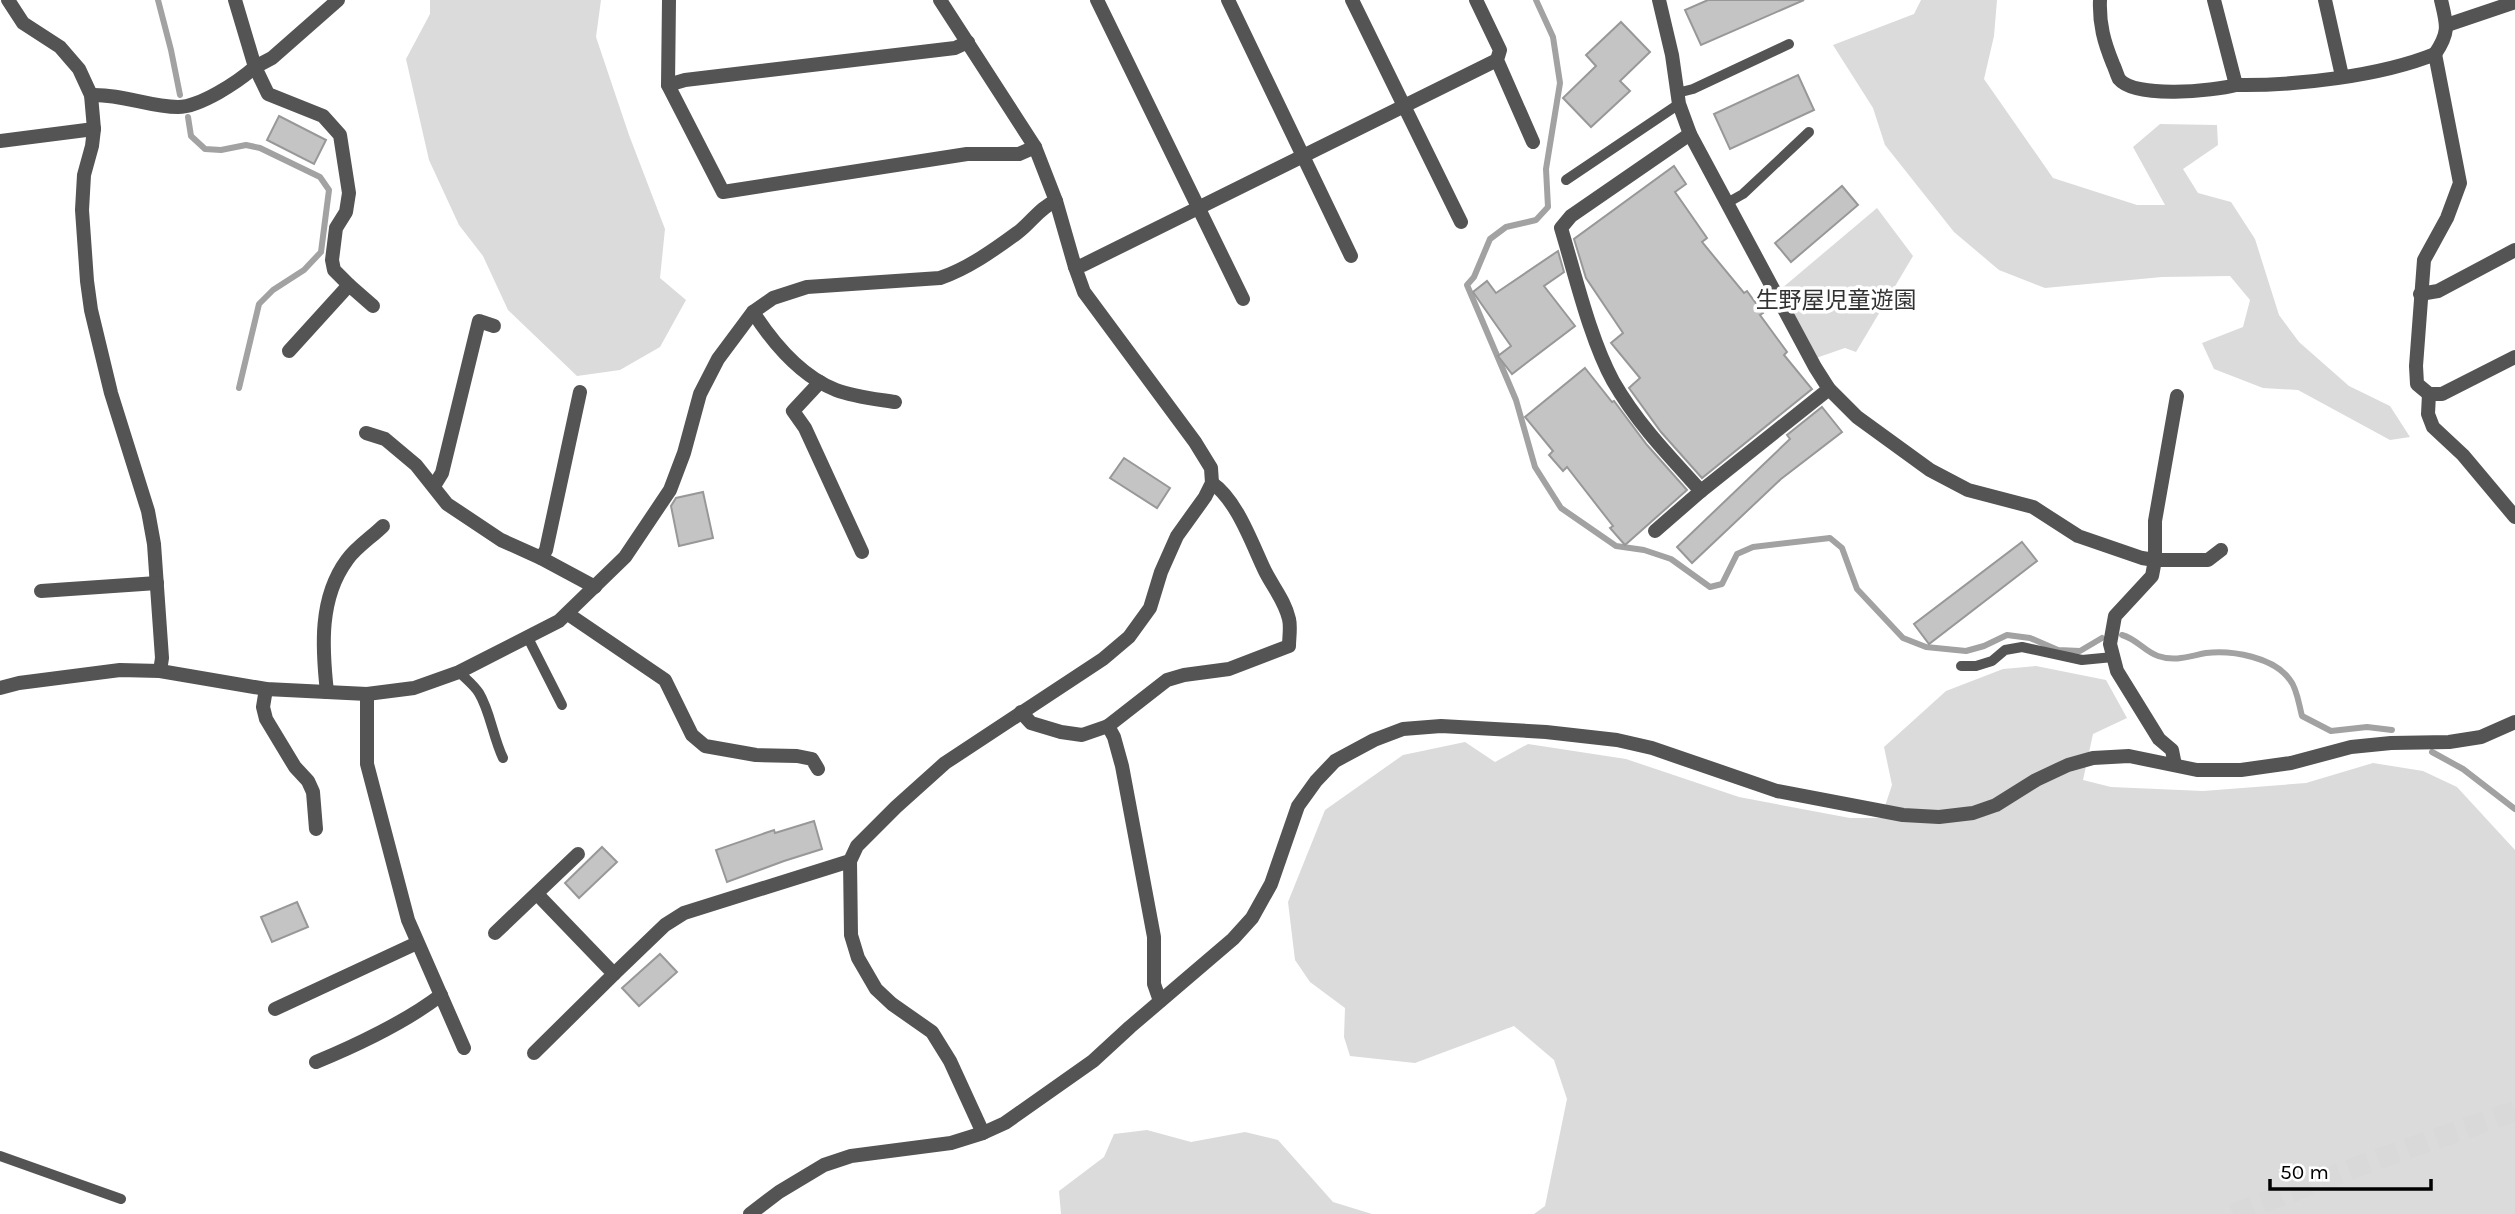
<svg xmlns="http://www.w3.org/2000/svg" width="2515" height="1214" viewBox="0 0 2515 1214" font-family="Karla,'Noto Sans JP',sans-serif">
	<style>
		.green { fill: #dbdbdb }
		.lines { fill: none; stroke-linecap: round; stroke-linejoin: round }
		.stream { stroke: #a2a2a2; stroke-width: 6 }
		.building { fill: #c4c4c4; stroke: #989898; stroke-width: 2 }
		.motorway-tunnel { stroke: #d9d9d9; stroke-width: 21; stroke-dasharray: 21 10; stroke-linecap: butt }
		.service { stroke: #545454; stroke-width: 10 }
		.minor { stroke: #545454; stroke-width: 14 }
		.tertiary { stroke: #545454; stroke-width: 14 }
		.labels { text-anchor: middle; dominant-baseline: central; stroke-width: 7; stroke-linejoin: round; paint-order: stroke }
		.park-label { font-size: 23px; fill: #323232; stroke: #fff }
	</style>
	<rect width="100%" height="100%" fill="#fff"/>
	<g class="green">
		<path d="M 430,0 L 601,0 L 596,37 L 629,135 L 665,229 L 660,278 L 686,300 L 660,347 L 620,370 L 577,376 L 508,310 L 483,256 L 459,225 L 429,160 L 406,59 L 430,14 Z"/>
		<path d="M 1921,0 L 1997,0 L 1994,36 L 1984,79 L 2053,178 L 2137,205 L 2165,205 L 2133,147 L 2160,124 L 2217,125 L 2218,145 L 2183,169 L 2198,193 L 2231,202 L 2255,239 L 2279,315 L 2299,342 L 2349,386 L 2390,406 L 2410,437 L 2390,440 L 2298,390 L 2263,388 L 2214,369 L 2202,343 L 2243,327 L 2250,300 L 2230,276 L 2162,277 L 2045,288 L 1999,270 L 1954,232 L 1885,145 L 1873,108 L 1833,45 L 1914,14 Z"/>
		<path d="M 1877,208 L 1913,256 L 1856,352 L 1845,348 L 1816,358 L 1781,289 Z"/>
		<path d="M 2036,666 L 2106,680 L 2127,718 L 2093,734 L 2083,780 L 2111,787 L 2203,791 L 2306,783 L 2373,763 L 2423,771 L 2457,787 L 2515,850 L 2515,1214 L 1534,1214 L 1545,1206 L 1567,1099 L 1554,1060 L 1514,1026 L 1415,1063 L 1350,1056 L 1344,1037 L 1345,1008 L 1310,982 L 1295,960 L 1288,902 L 1325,810 L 1403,755 L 1465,742 L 1495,762 L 1528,744 L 1626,759 L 1739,797 L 1850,818 L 1881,818 L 1892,785 L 1884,747 L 1946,691 L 2003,669 Z"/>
		<path d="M 1147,1130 L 1191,1142 L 1245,1132 L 1278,1140 L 1333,1202 L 1372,1214 L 1061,1214 L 1059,1191 L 1104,1157 L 1114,1134 Z"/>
	</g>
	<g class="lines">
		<g class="stream">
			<path d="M 158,0 L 171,50 L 180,95"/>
			<path d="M 1536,0 L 1553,37 L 1560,83 L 1546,169 L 1548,207 L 1536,220 L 1506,227 L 1490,239 L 1474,277 L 1467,285 L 1516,400 L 1535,467 L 1561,508 L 1616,546 L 1644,550 L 1671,559 L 1710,587 L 1722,584 L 1737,554 L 1753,547 L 1830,538 L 1842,548 L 1857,589 L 1903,638 L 1926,647 L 1966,651 L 1984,646 L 2007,635 L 2030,638 L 2058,650 L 2080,651 L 2102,638"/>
			<path d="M 188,117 L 191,136 L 205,149 L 221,150 L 246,145 L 260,148 L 320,177 L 329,190 L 321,252 L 304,270 L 273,290 L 259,304 L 239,388"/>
			<path d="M 2122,635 C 2137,639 2145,652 2158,656 C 2175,662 2190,656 2206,653 C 2232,650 2274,657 2290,680 C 2297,688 2299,705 2302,716 L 2331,731 L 2367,727 L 2392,730"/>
			<path d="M 2432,752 L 2463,769 L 2515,809"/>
		</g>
	</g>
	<g class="building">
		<path d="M 1708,0 L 1804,0 L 1701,45 L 1685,10 Z"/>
		<path d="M 1621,22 L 1650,52 L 1620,81 L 1630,91 L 1591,127 L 1563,98 L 1596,66 L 1586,55 Z"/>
		<path d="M 1798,75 L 1814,110 L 1730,149 L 1714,114 Z"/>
		<path d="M 279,116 L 326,140 L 314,164 L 267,140 Z"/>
		<path d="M 1674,166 L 1686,184 L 1675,192 L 1707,238 L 1702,242 L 1744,293 L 1747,291 L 1763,313 L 1760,315 L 1787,352 L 1784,355 L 1812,389 L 1702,478 L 1661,432 L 1629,388 L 1640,378 L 1611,343 L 1623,333 L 1586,278 L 1574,239 Z"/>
		<path d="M 1842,186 L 1858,205 L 1791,262 L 1775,243 Z"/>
		<path d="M 1558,251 L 1564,272 L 1544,286 L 1575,326 L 1512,374 L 1498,356 L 1511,346 L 1473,292 L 1487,281 L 1496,293 Z"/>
		<path d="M 1585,368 L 1612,402 L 1614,401 L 1647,445 L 1687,490 L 1625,545 L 1610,528 L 1613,526 L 1567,467 L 1563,471 L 1549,455 L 1553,451 L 1525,417 Z"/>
		<path d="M 1822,407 L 1842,432 L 1781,479 L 1692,563 L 1677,547 L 1790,439 L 1787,435 Z"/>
		<path d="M 1124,458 L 1170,488 L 1157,508 L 1110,478 Z"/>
		<path d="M 703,492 L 713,538 L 679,546 L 671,506 L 676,498 Z"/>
		<path d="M 2022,542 L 2037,561 L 1929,644 L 1914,624 Z"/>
		<path d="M 814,821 L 822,849 L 784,861 L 727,882 L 716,850 L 774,830 L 775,833 Z"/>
		<path d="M 602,847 L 617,862 L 579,898 L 565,883 Z"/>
		<path d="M 297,902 L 308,927 L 272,942 L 261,917 Z"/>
		<path d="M 660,954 L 677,972 L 639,1006 L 622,988 Z"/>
	</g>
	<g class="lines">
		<path class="motorway-tunnel" d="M 2233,1214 L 2370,1162 L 2515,1111"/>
		<g class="service">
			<path d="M 1677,93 L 1693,89 L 1789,44"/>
			<path d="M 1566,180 L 1679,104"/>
			<path d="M 1727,203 L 1743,194 L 1809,132"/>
			<path d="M 527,636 L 562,705"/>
			<path d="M 1961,666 L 1976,666 L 1992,661 L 2005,650 L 2022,647 L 2082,660 L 2113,657"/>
			<path d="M 459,672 C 466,679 474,685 479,693 C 490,711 493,737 503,758"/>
			<path d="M 0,1156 L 121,1199"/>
		</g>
		<g class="minor">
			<path d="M 8,0 L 23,23 L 60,47 L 79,69 L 91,95 L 94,129 L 92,146 L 84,175 L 82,210 L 87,281 L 91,310 L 111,393 L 148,511 L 154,544 L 162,658 L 160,671"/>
			<path d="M 338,0 L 272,58 L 255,67 L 268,94 L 323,116 L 340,135 L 349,193 L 346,212 L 336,228 L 332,260 L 334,270 L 349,285"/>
			<path d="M 669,0 L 668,85 L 723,192 L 967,154 L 1019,154 L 1035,147"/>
			<path d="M 940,0 L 1035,147 L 1056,201 L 1075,267 L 1084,292 L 1195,442 L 1211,468 L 1212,483 L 1205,497 L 1177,536 L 1161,572 L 1150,608 L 1129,637 L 1103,659 L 945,763 L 896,807 L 857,846 L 850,861 L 851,935 L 858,958 L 876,989 L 892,1004 L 932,1032 L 950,1061 L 983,1133"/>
			<path d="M 1097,0 L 1243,299"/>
			<path d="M 1228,0 L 1351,256"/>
			<path d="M 1352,0 L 1461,222"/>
			<path d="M 1476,0 L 1500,50 L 1497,60 L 1533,142"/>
			<path d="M 1659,0 L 1672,55 L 1679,104 L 1690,134 L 1815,367 L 1829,389 L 1857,417 L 1930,470 L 1968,490 L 2033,507 L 2078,536 L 2142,558 L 2155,560 L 2152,576 L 2115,616 L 2110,644 L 2117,671 L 2159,739 L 2172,750 L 2175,765"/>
			<path d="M 2100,0 C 2099,24 2104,42 2113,64 C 2115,68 2117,75 2119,79 C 2135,99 2213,91 2236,85"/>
			<path d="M 2325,0 L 2342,76"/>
			<path d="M 2447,25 L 2515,2"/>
			<path d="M 2435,54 C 2450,32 2447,25 2441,0"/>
			<path d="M 668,85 L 685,80 L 955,48 L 968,42"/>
			<path d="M 91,95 C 123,94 149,107 178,107 C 200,107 238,82 255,67 L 235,0"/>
			<path d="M 1690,134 L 1571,216 L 1561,228 C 1575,274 1590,339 1613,381 C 1637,423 1669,456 1701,491"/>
			<path d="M 0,141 L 94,129"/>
			<path d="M 1075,267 L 1083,265 L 1497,60"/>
			<path d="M 2420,294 L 2438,291 L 2515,250"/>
			<path d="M 753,312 C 773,343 800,376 836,390 C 854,397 876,399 895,402"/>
			<path d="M 289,351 L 349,285 L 373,306"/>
			<path d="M 820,382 L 793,411 L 805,428 L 862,552"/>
			<path d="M 2429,394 L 2428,414 L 2433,427 L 2463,455 L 2515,517"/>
			<path d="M 2177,396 L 2155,521 L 2155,560 L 2208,560 L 2221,550"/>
			<path d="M 366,433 L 385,439 L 416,465 L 447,504 L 501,540 L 541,558 L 595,587"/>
			<path d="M 434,486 L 442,473 L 479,321 L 494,326"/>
			<path d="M 1655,531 L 1701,491 L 1829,389"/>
			<path d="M 541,558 L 546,550 L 580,392"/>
			<path d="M 41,591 L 157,583"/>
			<path d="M 568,614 L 665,680 L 692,735 L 705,746 L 756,755 L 797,756 L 812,759 L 818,769"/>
			<path d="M 0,688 L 19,683 L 120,670 L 160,671 L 266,689 L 367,694 L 414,688 L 459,672 L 559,621 L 625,557 L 670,490 L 684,453 L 700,394 L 718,359 L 753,312 L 773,298 L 807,287 L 940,278 C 967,269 994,250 1017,233 C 1031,223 1040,207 1056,201"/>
			<path d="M 266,689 L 263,707 L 266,719 L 295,767 L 308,781 L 313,792 L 316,829"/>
			<path d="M 327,692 C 322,647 319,598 347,560 C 356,547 372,537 383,526"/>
			<path d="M 367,694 L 367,764 L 408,920 L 464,1048"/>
			<path d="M 1021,712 L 1031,723 L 1061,732 L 1082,735 L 1108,726 L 1167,680 L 1184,675 L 1229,669 L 1289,646 C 1289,638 1291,627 1289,619 C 1285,601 1273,587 1265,571 C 1252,544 1237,500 1212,483"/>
			<path d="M 1108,726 L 1114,737 L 1122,766 L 1154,937 L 1154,984 L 1160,1001"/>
			<path d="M 495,933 L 578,854"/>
			<path d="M 614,974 L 665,925 L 684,913 L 850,861"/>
			<path d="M 275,1009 L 417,943"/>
			<path d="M 534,1053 L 614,974 L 537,894"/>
			<path d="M 316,1062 C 355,1046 407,1021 441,995"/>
			<path d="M 750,1214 L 779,1192 L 824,1165 L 851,1156 L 951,1143 L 983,1133 L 1005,1123 L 1093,1061 L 1130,1027 L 1233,939 L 1252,918 L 1271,884 L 1298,806 L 1316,781 L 1335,761 L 1374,740 L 1403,729 L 1441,726 L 1546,732 L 1617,740 L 1652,748 L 1777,791 L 1903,815 L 1939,817 L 1973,813 L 1996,805 L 2036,780 L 2068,765 L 2093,758 L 2129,756 L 2197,770 L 2241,770 L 2291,763 L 2351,747 L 2391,743 L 2449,742 L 2481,737 L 2515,722"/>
		</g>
		<path class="tertiary" d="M 2214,0 L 2236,85 C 2295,86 2381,76 2435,54 L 2460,183 L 2447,218 L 2424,260 L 2416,366 L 2417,384 L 2429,394 L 2442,394 L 2515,357"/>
	</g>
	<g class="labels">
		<g class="park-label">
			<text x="1836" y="300">生野屋児童遊園</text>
		</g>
	</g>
	<path d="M2270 1179v10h161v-10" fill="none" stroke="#000000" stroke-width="3.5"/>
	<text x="2280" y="1179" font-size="21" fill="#000000" stroke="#ffffff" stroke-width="5" paint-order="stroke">50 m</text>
</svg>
